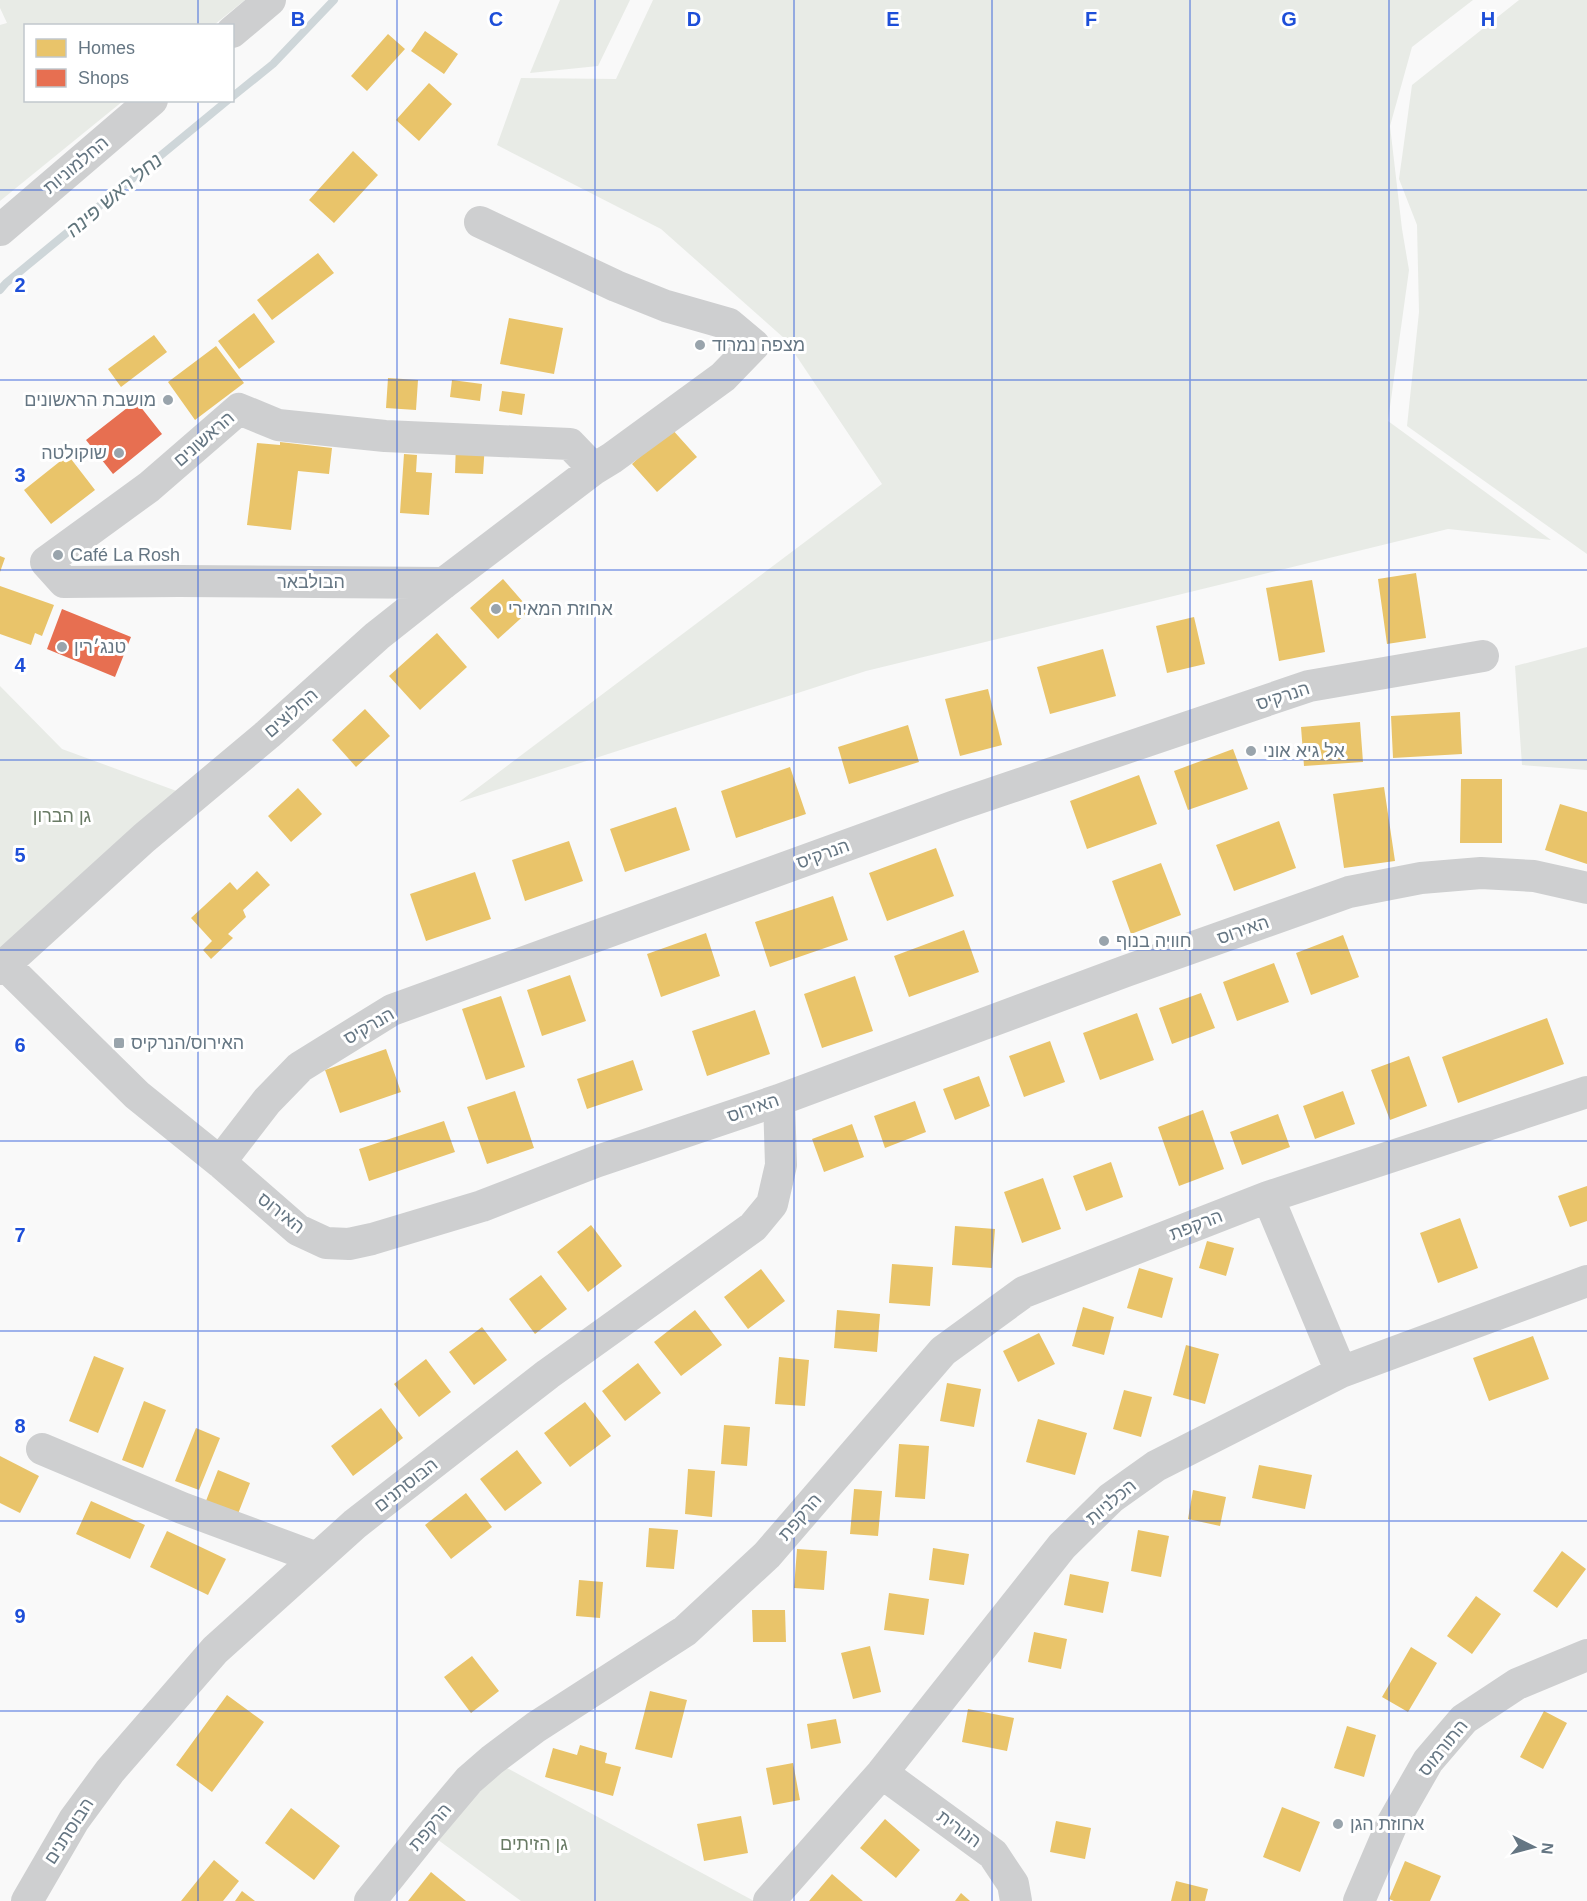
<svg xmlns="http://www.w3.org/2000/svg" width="1587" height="1901" viewBox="0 0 1587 1901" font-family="Arial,'Noto Sans Hebrew',sans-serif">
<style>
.green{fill:#e8ebe6}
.homes{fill:#e9c46a}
.shops{fill:#e76f51}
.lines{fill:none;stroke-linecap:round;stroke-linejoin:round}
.stream{stroke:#ced6d9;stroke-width:8}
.minor{stroke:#cecfd0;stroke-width:32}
.grid{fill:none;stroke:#1d4ed8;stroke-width:1.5;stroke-opacity:0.55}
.poi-dot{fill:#99a4ac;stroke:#fff;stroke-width:2}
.labels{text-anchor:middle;stroke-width:6;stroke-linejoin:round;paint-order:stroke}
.street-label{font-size:18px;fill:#657683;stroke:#fff}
.poi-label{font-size:18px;fill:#657683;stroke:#fff;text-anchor:start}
.park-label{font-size:18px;fill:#687a64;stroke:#fff}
.water-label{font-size:20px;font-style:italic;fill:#60757c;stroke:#fff}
.grid-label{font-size:20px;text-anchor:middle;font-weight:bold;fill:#1d4ed8;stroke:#fff;stroke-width:6;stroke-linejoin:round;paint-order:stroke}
</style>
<rect width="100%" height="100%" fill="#f9f9f9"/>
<path class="green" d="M0,0H245L214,25L26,26V100L123,101L0,201V25L7,23L0,8Z
M560,0H630L598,66L530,73Z
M653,0H1473L1412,47L1390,126L1402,229L1409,270L1388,421L1551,540L1448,529L866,671L459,802L882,484L785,339L661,229L497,145L521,78L616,79Z
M1519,0H1587V554L1407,426L1419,312L1417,225L1399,179L1412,85Z
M1587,647V770L1522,765L1515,666Z
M0,686L62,749L182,793L0,954Z
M492,1760L754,1901H521L426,1831Z"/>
<path class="homes" d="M425,31L458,54L444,74L411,51Z
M388,34L405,49L367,91L351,76Z
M429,83L452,104L419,141L396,120Z
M353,151L378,175L334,223L309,200Z
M318,253L334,273L272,320L257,300Z
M254,313L275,342L239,369L218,341Z
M509,318L563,328L554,374L500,364Z
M154,335L167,352L121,387L108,369Z
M216,346L244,383L195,420L168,382Z
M388,378L418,380L416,410L386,408Z
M452,380L482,384L480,401L450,397Z
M502,391L525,394L522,415L499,411Z
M671,428L697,457L657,492L632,464Z
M280,442L332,448L329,474L298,471L291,530L247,525L257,443L280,445Z
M456,443L485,444L483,474L455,473Z
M404,454L417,455L416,472L432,473L429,515L400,513Z
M68,455L95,490L51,524L24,490Z
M0,556L5,558L0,572Z
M1416,573L1426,638L1387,644L1378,579Z
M503,579L530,610L498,639L470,608Z
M1312,580L1325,652L1279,661L1266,588Z
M0,586L54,605L42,636L35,633L31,645L0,634Z
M1194,617L1205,664L1167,673L1156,626Z
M437,633L467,667L420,710L389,676Z
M1103,649L1116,696L1050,714L1037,667Z
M988,689L1002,745L960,756L945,699Z
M365,709L390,736L356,767L332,740Z
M1460,712L1462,754L1393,758L1391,716Z
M1360,722L1363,762L1304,766L1301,727Z
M908,725L919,762L849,784L838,747Z
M1233,749L1248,789L1188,810L1174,771Z
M790,767L806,814L736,838L721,791Z
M1139,775L1157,824L1087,849L1070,801Z
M1461,779H1502V843H1460Z
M1384,787L1395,861L1344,868L1333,794Z
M298,788L322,814L291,842L268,816Z
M1560,804L1587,812V864L1545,850Z
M676,807L690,850L625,872L610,829Z
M1279,821L1296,868L1234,891L1216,845Z
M569,841L583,881L525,901L512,860Z
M936,848L954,896L887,921L869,873Z
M1161,863L1181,915L1131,934L1112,881Z
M257,871L270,885L243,910L246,917L228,934L233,938L211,959L203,950L212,941L191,918L230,882L237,890Z
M475,872L491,919L426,941L410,894Z
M833,896L848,940L770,967L755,922Z
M964,930L979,972L909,997L894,956Z
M706,933L720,976L661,997L647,954Z
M1343,935L1359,977L1311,995L1296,953Z
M1274,963L1289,1002L1237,1021L1223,982Z
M570,975L586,1021L542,1036L527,990Z
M855,976L873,1031L822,1048L804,994Z
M1201,993L1215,1028L1172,1044L1159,1008Z
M501,996L525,1067L486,1080L462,1009Z
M755,1010L770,1054L707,1076L692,1031Z
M1137,1013L1154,1060L1100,1080L1083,1033Z
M1547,1018L1564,1064L1458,1103L1442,1057Z
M1050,1041L1065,1082L1024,1097L1009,1056Z
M386,1049L401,1092L340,1113L325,1070Z
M1409,1056L1427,1106L1390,1120L1371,1070Z
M633,1060L643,1090L587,1109L577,1079Z
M979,1076L990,1106L955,1120L943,1089Z
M515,1091L534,1148L487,1164L467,1107Z
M1343,1091L1355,1124L1315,1139L1303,1106Z
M915,1101L926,1132L885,1148L874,1116Z
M1203,1110L1224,1169L1179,1186L1158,1127Z
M1278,1114L1290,1147L1242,1165L1230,1132Z
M444,1121L455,1152L369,1181L359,1149Z
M852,1124L864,1157L824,1172L812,1139Z
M1111,1162L1123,1197L1086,1211L1073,1176Z
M1043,1178L1061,1229L1022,1243L1004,1192Z
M1587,1186V1221L1570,1227L1558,1196Z
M1460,1218L1478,1268L1438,1283L1420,1233Z
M591,1225L622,1266L588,1292L557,1252Z
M955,1226L995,1229L992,1268L952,1265Z
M1207,1241L1234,1248L1226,1276L1199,1268Z
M892,1264L933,1267L930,1306L889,1303Z
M1139,1268L1173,1278L1162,1318L1127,1308Z
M761,1269L785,1301L748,1329L724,1297Z
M541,1275L567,1309L535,1334L509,1299Z
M1083,1307L1114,1317L1104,1355L1072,1346Z
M695,1310L722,1345L681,1376L654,1342Z
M837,1310L880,1314L877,1352L834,1348Z
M482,1327L507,1360L474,1385L449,1352Z
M1039,1333L1055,1364L1018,1382L1003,1351Z
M1533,1336L1549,1379L1489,1401L1473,1358Z
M1186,1345L1219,1354L1205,1404L1173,1395Z
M94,1356L124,1368L98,1433L69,1421Z
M779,1357L809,1360L805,1406L775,1404Z
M426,1359L451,1392L419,1417L394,1384Z
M638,1363L661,1393L625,1421L602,1391Z
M947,1383L981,1389L974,1427L940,1421Z
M1124,1390L1152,1397L1141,1437L1113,1429Z
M144,1401L166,1410L143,1468L122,1460Z
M585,1402L611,1436L570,1467L544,1433Z
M381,1408L403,1438L353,1476L331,1446Z
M1038,1419L1087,1433L1075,1475L1026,1462Z
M724,1425L750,1427L747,1466L721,1464Z
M196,1428L220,1438L199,1490L175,1481Z
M899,1444L929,1446L925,1499L895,1497Z
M517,1450L542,1483L505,1511L480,1479Z
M0,1456L39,1476L20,1513L0,1503Z
M1259,1465L1312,1475L1305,1509L1252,1498Z
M688,1469L715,1471L712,1517L685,1514Z
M218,1470L250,1483L236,1519L204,1506Z
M854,1489L882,1491L878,1536L850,1534Z
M1193,1490L1226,1497L1220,1526L1188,1519Z
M466,1493L492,1527L451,1559L425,1525Z
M91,1501L145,1525L130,1559L76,1534Z
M649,1528L678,1530L674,1569L646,1567Z
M1138,1530L1169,1536L1161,1577L1131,1571Z
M167,1531L226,1559L208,1595L150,1567Z
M933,1548L969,1554L964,1585L929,1580Z
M797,1549L827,1551L824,1590L794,1588Z
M1562,1551L1586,1569L1557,1608L1533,1591Z
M1070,1574L1109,1582L1103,1613L1064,1605Z
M579,1580L603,1582L600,1618L576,1616Z
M889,1593L929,1599L924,1635L884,1630Z
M1476,1596L1501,1614L1472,1654L1447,1636Z
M752,1610H785L786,1642H753Z
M1034,1632L1067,1639L1061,1669L1028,1662Z
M870,1646L881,1692L853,1699L841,1653Z
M1411,1647L1437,1663L1408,1712L1382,1697Z
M472,1656L499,1691L471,1713L444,1677Z
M650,1691L687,1700L672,1758L635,1749Z
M227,1695L264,1722L212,1792L176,1765Z
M968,1709L1014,1718L1007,1751L962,1742Z
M1544,1711L1567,1723L1543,1769L1520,1757Z
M836,1719L841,1743L811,1749L807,1724Z
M1347,1726L1376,1735L1364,1777L1334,1768Z
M580,1745L607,1753L605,1763L621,1767L613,1796L545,1777L553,1748L577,1755Z
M793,1763L800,1800L773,1805L766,1768Z
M1282,1807L1320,1822L1300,1872L1263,1857Z
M291,1808L340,1846L314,1880L265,1843Z
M741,1816L748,1853L704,1861L697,1824Z
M885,1819L920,1850L896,1878L860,1848Z
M1056,1821L1091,1828L1085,1859L1050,1852Z
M214,1860L239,1881L223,1901H181Z
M1405,1861L1441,1876L1430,1901H1394L1389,1899Z
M431,1872L466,1901H408Z
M832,1874L863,1901H809Z
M1176,1881L1208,1889L1205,1901H1171Z
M242,1891L255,1901H235Z
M961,1893L970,1901H955Z"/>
<path class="shops" d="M136,401L162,434L113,474L86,440Z
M62,609L131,637L115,677L47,649Z"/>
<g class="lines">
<path class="stream" d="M232,97L273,64L334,0
M0,290L6,283L228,100"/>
<path class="minor" d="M232,32L270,0
M0,230L152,100
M444,583L179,581L64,582L46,562L149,487L239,409L278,425L385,436L570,444L594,469
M5,965L137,1095L220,1162L298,1230L326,1243L349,1244L372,1239L482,1206L595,1162L779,1100L1126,971L1349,892L1421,878L1481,873L1534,876L1587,888
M0,969L144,838L268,734L377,636L444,583L594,469L612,458L723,377L754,345L729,324L666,306L616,286L480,222
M220,1162L267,1101L300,1067L392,1010L955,806L1309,686L1483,656
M1268,1197L1341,1372
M42,1449L182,1508L317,1558
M882,1773L993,1854L1013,1884L1016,1901
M27,1901L74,1820L110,1771L215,1650L355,1524L548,1374L753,1227L772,1204L781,1165L779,1100
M370,1901L426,1831L469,1780L492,1760L536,1727L685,1631L767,1555L943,1351L1024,1292L1268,1197L1587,1092
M769,1901L882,1773L1062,1546L1111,1498L1156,1466L1341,1372L1587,1281
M1359,1901L1392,1824L1428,1761L1464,1719L1517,1684L1587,1655"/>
</g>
<path class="grid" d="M198,0V26M397,0V1901M595,0V1901M794,0V1901M992,0V1901M1190,0V1901M1389,0V1901M198,100V1901M0,190H1587M0,380H1587M0,570H1587M0,760H1587M0,950H1587M0,1141H1587M0,1331H1587M0,1521H1587M0,1711H1587"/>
<g class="poi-dot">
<circle cx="700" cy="345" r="6"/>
<circle cx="168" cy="400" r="6"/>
<circle cx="119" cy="453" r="6"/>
<circle cx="58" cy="555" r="6"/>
<circle cx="496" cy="609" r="6"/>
<circle cx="62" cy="647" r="6"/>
<circle cx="1251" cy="751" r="6"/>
<circle cx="1104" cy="941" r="6"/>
<rect x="113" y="1037" width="12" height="12" rx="3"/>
<circle cx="1338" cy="1824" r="6"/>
</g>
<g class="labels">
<g class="street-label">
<text transform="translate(76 165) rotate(-40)" y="6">החלמוניות</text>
<text transform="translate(204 439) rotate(-41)" y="6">הראשונים</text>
<text x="311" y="588">הבולבאר</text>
<text transform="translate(1283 696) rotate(-18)" y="6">הנרקיס</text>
<text transform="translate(291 713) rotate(-41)" y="6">החלוצים</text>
<text transform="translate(823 854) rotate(-20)" y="6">הנרקיס</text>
<text transform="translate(1243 930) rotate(-19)" y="6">האירוס</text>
<text transform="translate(369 1026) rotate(-30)" y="6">הנרקיס</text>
<text transform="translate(753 1108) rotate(-19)" y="6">האירוס</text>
<text transform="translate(281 1213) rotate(38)" y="6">האירוס</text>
<text transform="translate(1196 1225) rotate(-21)" y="6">הרקפת</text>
<text transform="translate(406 1485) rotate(-38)" y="6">הבוסתנים</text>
<text transform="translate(1111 1502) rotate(-40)" y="6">הכלניות</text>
<text transform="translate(800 1517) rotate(-49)" y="6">הרקפת</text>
<text transform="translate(1443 1748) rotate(-51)" y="6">התורמוס</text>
<text transform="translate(430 1827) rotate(-50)" y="6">הרקפת</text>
<text transform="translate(959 1829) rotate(36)" y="6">הנורית</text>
<text transform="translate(69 1831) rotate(-57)" y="6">הבוסתנים</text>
</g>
<g class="poi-label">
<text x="712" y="351">מצפה נמרוד</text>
<text x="156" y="406" text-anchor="end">מושבת הראשונים</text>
<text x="107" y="459" text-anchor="end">שוקולטה</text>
<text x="70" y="561">Café La Rosh</text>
<text x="508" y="615">אחוזת המאירי</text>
<text x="74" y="653">טנג׳רין</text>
<text x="1263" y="757">אל גיא אוני</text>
<text x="1116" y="947">חוויה בנוף</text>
<text x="131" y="1049">האירוס/הנרקיס</text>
<text x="1350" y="1830">אחוזת הגן</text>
</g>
<g class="park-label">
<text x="62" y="822">גן הברון</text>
<text x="534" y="1850">גן הזיתים</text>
</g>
<g class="water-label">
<text transform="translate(114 195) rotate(-40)" y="7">נחל ראש פינה</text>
</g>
</g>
<g class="grid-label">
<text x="298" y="26">B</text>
<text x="496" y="26">C</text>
<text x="694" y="26">D</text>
<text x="893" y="26">E</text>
<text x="1091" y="26">F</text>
<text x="1289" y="26">G</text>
<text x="1488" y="26">H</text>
<text x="20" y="292">2</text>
<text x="20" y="482">3</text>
<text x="20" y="672">4</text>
<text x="20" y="862">5</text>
<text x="20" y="1052">6</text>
<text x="20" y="1242">7</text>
<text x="20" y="1433">8</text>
<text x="20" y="1623">9</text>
</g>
<rect x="24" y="24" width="210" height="78" fill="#ffffff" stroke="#c1c8cd" stroke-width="1.5"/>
<rect x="36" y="39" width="30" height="18" fill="#e9c46a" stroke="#c1c8cd" stroke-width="1.5"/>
<text x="78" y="54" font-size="18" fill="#657683">Homes</text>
<rect x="36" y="69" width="30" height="18" fill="#e76f51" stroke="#c1c8cd" stroke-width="1.5"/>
<text x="78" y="84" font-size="18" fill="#657683">Shops</text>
<g transform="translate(1533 1847) rotate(96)" stroke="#ffffff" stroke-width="4.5" paint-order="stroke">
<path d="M0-4.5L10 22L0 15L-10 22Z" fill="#657683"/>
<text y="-9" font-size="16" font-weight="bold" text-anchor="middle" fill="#657683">N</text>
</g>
</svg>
